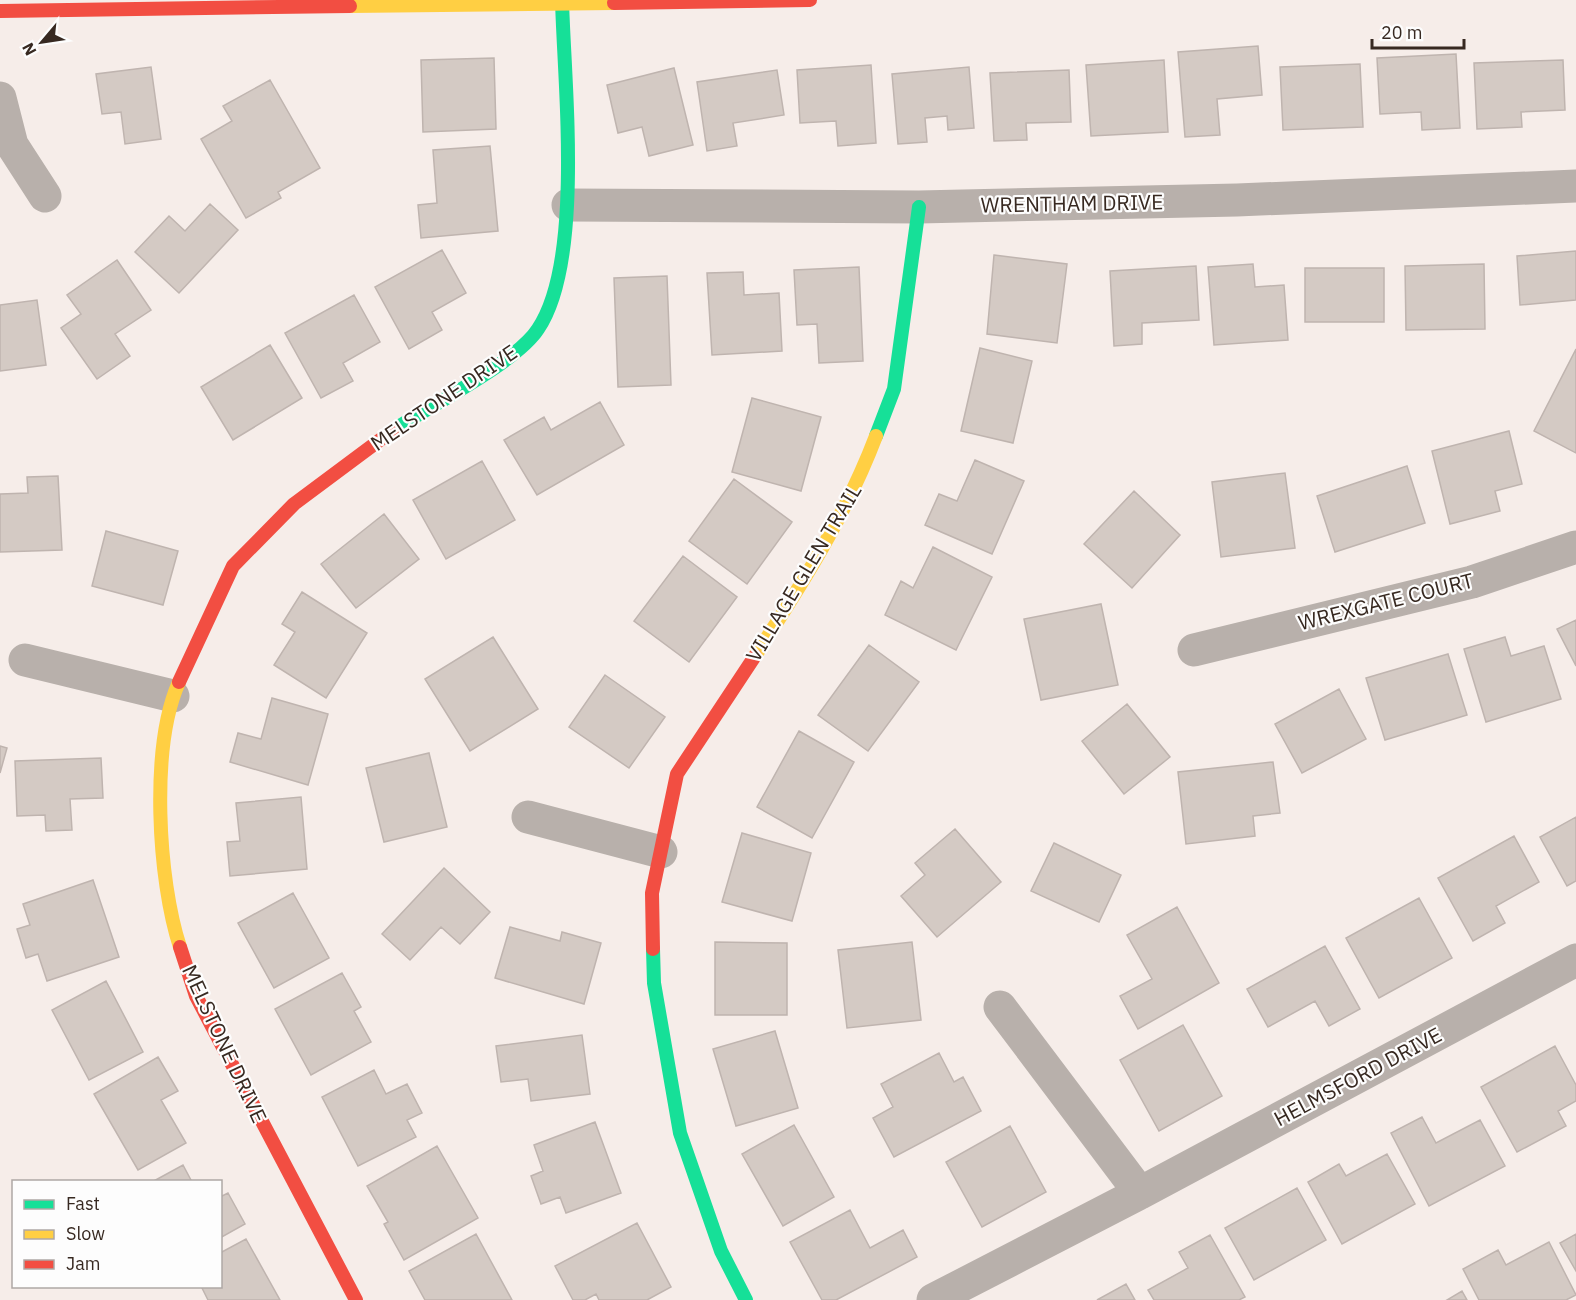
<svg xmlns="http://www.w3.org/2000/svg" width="1576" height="1300" viewBox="0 0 1576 1300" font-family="'IBM Plex Sans',sans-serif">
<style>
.building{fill:#d4cac4;stroke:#bfb4af;stroke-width:1.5}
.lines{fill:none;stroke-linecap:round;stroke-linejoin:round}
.street{stroke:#b8b0ab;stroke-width:33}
.fast{stroke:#16e098;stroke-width:14}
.slow{stroke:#ffcf43;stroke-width:14}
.jam{stroke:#f24e42;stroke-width:14}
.labels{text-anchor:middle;stroke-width:4.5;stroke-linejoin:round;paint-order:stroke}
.street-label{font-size:21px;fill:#372921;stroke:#fdfdfd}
</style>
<rect width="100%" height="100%" fill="#f6ede9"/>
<path class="building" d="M1258,46L1262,95L1217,99L1220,135L1185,137L1178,52Z
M1456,54L1460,128L1422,130L1421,112L1380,114L1377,58Z
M494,58L496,129L423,132L421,60Z
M1164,60L1168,132L1091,136L1086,65Z
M1563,60L1565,110L1521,112L1522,127L1477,129L1474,63Z
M1360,64L1363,127L1283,130L1280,67Z
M871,65L876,143L838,146L836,121L800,123L797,70Z
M151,67L161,139L125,144L121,112L102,114L96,74Z
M969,67L974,128L948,130L947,116L925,118L927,142L898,144L892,74Z
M674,68L693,145L649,156L642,127L618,133L607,85Z
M777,70L784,115L733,123L737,146L707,151L697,82Z
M1069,70L1071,122L1026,123L1027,140L994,141L990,73Z
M270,80L320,168L278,192L281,198L246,218L201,139L232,121L223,106Z
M490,146L498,231L421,238L418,205L437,203L433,150Z
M210,204L238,230L179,293L135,252L169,216L185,231Z
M442,250L466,293L432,312L442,330L409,349L375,287Z
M1576,251V300L1520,305L1517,256Z
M994,255L1067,264L1057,343L987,334Z
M117,260L151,310L115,334L130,356L97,379L61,328L81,314L67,295Z
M1253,264L1255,287L1284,285L1288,340L1214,345L1208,267Z
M1484,264L1485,329L1406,330L1405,266Z
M1196,266L1199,320L1142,323V344L1114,346L1110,271Z
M859,267L863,361L819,363L817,324L797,325L794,270Z
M1305,268H1384V322H1305Z
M743,272L744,295L779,293L782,351L712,355L707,273Z
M667,276L671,385L618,387L614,278Z
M354,295L380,342L343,363L353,381L321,398L285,333Z
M37,300L46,365L0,371V305Z
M270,345L302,398L233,440L201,387Z
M980,348L1032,361L1013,443L961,431Z
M1576,349V453L1534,431Z
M752,398L821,417L801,491L732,472Z
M600,402L624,445L537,495L504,440L544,417L551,430Z
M1509,431L1522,484L1495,491L1500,511L1450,524L1432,451Z
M975,460L1024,481L992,554L925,525L939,494L957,501Z
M482,461L515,520L446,559L413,500Z
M1407,466L1425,523L1335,552L1317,496Z
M1285,473L1295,548L1221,557L1212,482Z
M58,476L62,550L0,552V494L28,493L27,477Z
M734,479L792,522L747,584L689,541Z
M1134,491L1180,535L1132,588L1084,544Z
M384,514L419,559L356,608L321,564Z
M106,531L178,551L163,605L92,586Z
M933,547L992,577L956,650L885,615L901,581L913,588Z
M683,556L737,597L689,662L634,621Z
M302,592L367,633L326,698L274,665L295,632L282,624Z
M1101,604L1118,685L1041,700L1024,619Z
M1576,620V666L1557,629Z
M493,637L538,709L470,751L425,679Z
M1505,637L1511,656L1544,646L1561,699L1486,722L1464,649Z
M869,645L919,682L868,751L818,715Z
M1448,654L1467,715L1385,740L1366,678Z
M605,675L665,717L629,768L569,727Z
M1339,689L1366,739L1302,773L1275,724Z
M272,698L328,714L308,785L230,762L238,733L261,739Z
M1127,704L1170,757L1124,794L1082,741Z
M799,731L854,762L812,838L757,807Z
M0,746L7,748L0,773Z
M429,753L447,827L384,842L366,768Z
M101,758L103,798L70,799L72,830L46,831L45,815L17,816L15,761Z
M1273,762L1280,813L1253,816L1255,836L1186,844L1178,772Z
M301,797L307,869L230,876L227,842L240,841L236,803Z
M1576,817V881L1567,886L1540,837Z
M955,829L1001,882L937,937L901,896L925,875L915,863Z
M742,833L811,853L792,921L722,902Z
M1514,836L1539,882L1496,906L1505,923L1473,941L1438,878Z
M1054,843L1121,875L1099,922L1031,891Z
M444,868L490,912L460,944L441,927L410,960L382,934Z
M93,880L119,957L47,981L38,954L26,958L17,929L30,925L23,904Z
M293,893L329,958L274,988L238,923Z
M1419,898L1452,958L1379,998L1346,938Z
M1177,907L1219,983L1138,1029L1120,996L1152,979L1127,935Z
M510,927L560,941L562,932L601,943L584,1004L495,978Z
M715,942L787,943V1015H715Z
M912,942L921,1020L847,1028L838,950Z
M1325,946L1360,1009L1329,1026L1315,1001L1268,1027L1247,989Z
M342,973L361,1007L354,1011L371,1042L311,1075L275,1009Z
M106,981L143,1052L89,1080L52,1010Z
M1183,1025L1222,1096L1159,1131L1120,1060Z
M775,1031L798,1108L736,1126L713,1049Z
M582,1035L590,1094L531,1101L528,1079L501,1082L496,1046Z
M1555,1046L1576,1085V1101L1558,1111L1566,1126L1517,1152L1481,1087Z
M939,1053L954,1082L963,1077L981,1111L894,1157L873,1118L893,1107L881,1084Z
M158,1057L178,1091L161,1100L186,1143L138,1170L94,1094Z
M374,1070L386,1094L407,1084L422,1113L407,1120L416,1137L358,1166L322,1097Z
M1422,1117L1436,1143L1480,1120L1505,1166L1429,1206L1391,1133Z
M595,1122L621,1193L566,1213L560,1197L541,1204L531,1176L543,1171L534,1145Z
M794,1125L834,1197L783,1226L742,1154Z
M1010,1126L1046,1192L982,1227L946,1162Z
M437,1146L478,1218L404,1260L384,1224L388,1222L367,1186Z
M1387,1154L1415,1204L1342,1244L1308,1182L1339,1164L1346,1176Z
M183,1165L192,1182H152Z
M1297,1188L1326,1240L1254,1280L1225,1228Z
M228,1193L245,1224L220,1238V1197Z
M850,1210L870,1248L903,1230L917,1257L836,1300H822L790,1242Z
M637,1223L671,1287L647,1300H599L596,1294L585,1300H573L555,1266Z
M476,1234L512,1300H425L409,1271Z
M1576,1234V1271L1560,1243Z
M1210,1235L1245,1297L1239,1300H1154L1148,1290L1188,1268L1179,1252Z
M246,1239L280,1300H208L201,1286H220V1253Z
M1549,1242L1576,1295L1566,1300H1479L1463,1269L1498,1250L1506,1265Z
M1126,1284L1135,1300H1097Z
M1462,1291L1467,1300H1447Z"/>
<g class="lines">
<path class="street" d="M0,98L12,145L45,196
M568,205L919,207L1237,200L1576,186
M1194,650L1472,582L1576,547
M25,660L173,696
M528,817L661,852
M1000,1007L1140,1193
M933,1300L1140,1193L1576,960"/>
<path class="fast" d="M392,431C429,406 516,363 538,329C584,261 564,83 562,0
M876,436L894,389L919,207
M653,949L654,983L680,1133L721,1251L746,1300"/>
<path class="slow" d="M350,6L614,3
M755,656C801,586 846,515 876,436
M179,682C150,747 158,880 180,947"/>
<path class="jam" d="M614,3L810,0
M0,11L350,6
M179,682L233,566L294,504L392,431
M180,947L196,996L356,1300
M653,949L652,893L677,774L755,656"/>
</g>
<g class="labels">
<g class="street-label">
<text transform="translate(1072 204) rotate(-1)" y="7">WRENTHAM DRIVE</text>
<text transform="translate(444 398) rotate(-34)" y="7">MELSTONE DRIVE</text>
<text transform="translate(804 573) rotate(-59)" y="7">VILLAGE GLEN TRAIL</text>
<text transform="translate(1386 602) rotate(-14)" y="7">WREXGATE COURT</text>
<text transform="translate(224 1044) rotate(65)" y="7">MELSTONE DRIVE</text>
<text transform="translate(1358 1077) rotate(-28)" y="7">HELMSFORD DRIVE</text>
</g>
</g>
<rect x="12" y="1180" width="210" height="108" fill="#fdfdfd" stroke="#aea8a5" stroke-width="1.5"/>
<rect x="24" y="1200" width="30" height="9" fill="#16e098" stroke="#aea8a5" stroke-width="1.5"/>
<text x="66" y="1210" font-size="18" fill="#372921">Fast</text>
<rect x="24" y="1230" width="30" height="9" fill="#ffcf43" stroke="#aea8a5" stroke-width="1.5"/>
<text x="66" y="1240" font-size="18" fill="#372921">Slow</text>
<rect x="24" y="1260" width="30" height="9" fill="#f24e42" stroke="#aea8a5" stroke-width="1.5"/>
<text x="66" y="1270" font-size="18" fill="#372921">Jam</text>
<g transform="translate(42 42) rotate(241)" stroke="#fdfdfd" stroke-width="4.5" paint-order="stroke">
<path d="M0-4.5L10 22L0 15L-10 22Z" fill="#372921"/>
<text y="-9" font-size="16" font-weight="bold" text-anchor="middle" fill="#372921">N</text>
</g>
<path d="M1372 39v9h92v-9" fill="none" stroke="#372921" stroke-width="3"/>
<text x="1381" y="39" font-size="18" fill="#372921" stroke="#fdfdfd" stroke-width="4.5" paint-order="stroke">20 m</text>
</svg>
